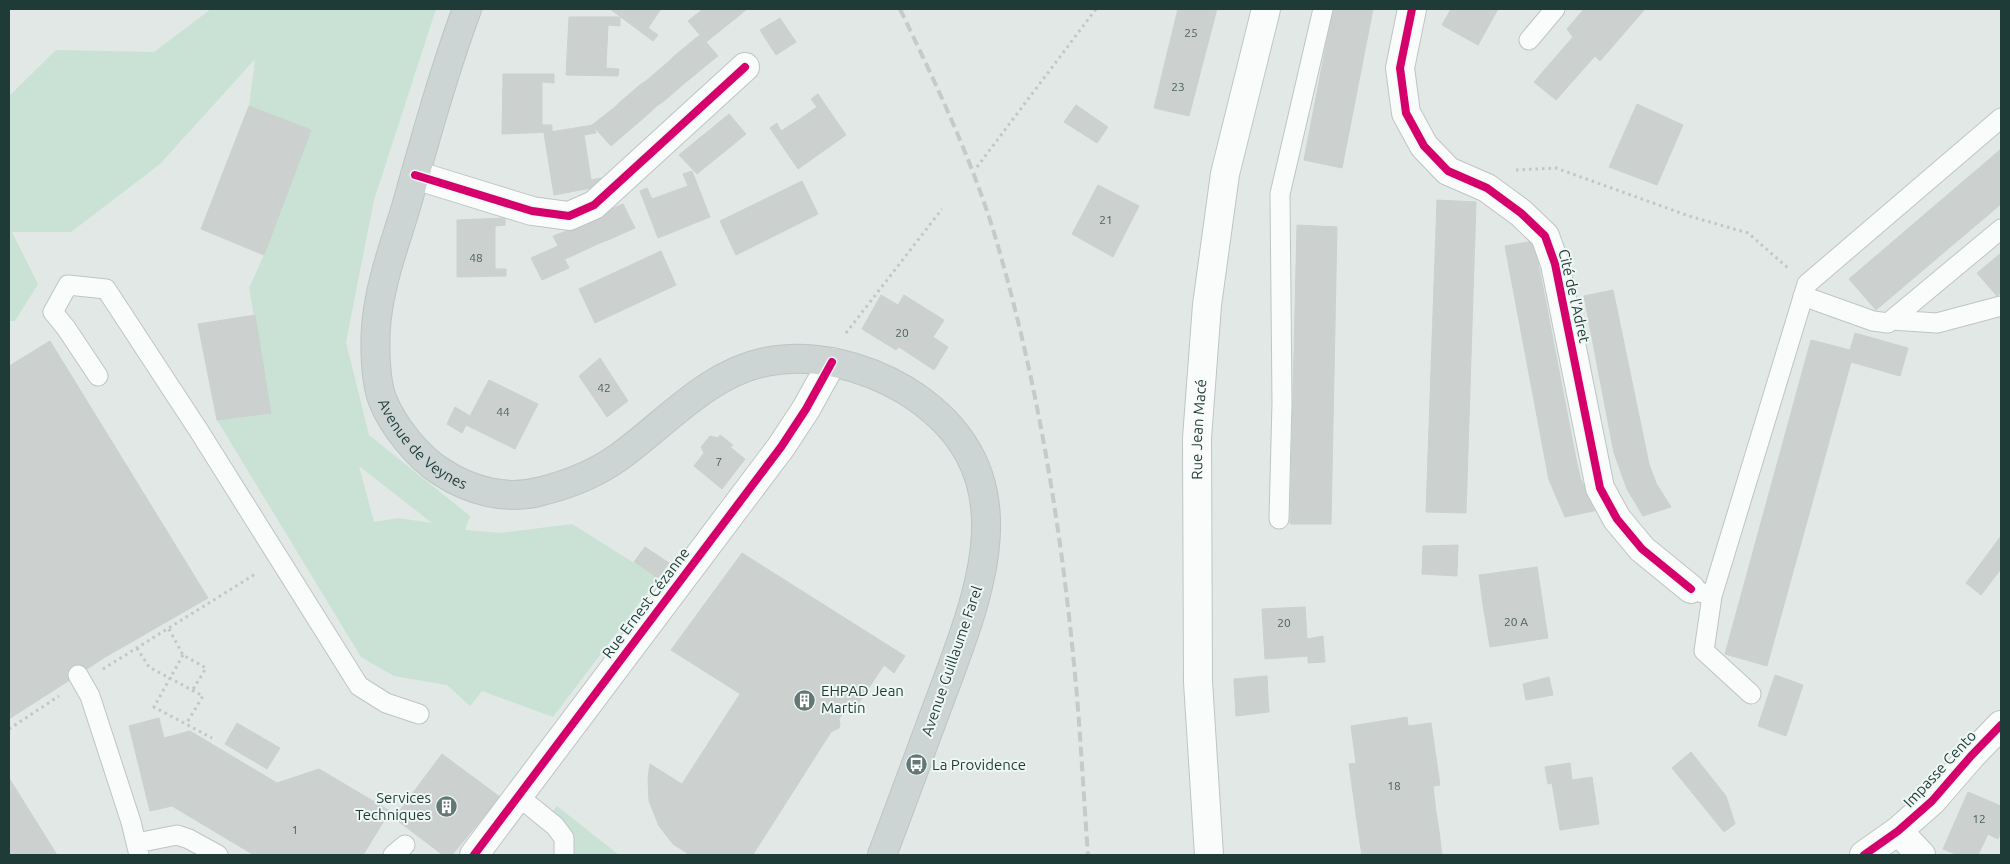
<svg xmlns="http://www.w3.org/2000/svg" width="2010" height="864" viewBox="0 0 2010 864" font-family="Ubuntu,sans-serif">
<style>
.green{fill:#c9e2d5;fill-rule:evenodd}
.building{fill:#ccd1d0;stroke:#cad1cf}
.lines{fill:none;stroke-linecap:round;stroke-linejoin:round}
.service-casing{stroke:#bec5c3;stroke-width:21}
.minor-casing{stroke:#bec5c3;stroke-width:30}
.secondary-casing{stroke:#bdc6c4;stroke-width:30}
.primary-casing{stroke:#bbc5c3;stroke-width:30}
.path{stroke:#bfc8c7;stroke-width:3;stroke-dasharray:2.5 4;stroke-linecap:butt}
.service{stroke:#fafcfb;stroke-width:19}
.minor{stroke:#fafcfb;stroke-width:28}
.secondary{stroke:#fafcfb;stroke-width:28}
.primary{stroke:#ccd5d3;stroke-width:28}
.rail{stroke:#c6cac9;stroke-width:4;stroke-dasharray:10 5;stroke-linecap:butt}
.cycleway-casing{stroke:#eff7f4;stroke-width:11}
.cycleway{stroke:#d6006c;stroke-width:8}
.labels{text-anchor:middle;stroke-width:4;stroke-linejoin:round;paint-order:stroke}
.number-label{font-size:12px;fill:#4a605e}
.street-label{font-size:15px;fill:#1f3b38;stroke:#eff7f4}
.poi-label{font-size:15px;fill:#1f3b38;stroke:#eff7f4;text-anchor:start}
</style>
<rect width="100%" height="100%" fill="#e1e8e6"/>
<path class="green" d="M211,9H436L374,200L346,342L369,435L470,516L465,530L501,533L572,524L658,578L553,717L482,691L470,706L447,685L394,676L361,657L217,420L271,412L249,288L264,255L310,130L249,106L255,59L160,164L71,232H12L38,284L15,321H9V96L56,50L154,52ZM359,466L432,523L398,518L374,522Z
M557,806L619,855H574C573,836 565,826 552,812Z"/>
<path class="building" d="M610,9H661L648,28L658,35L653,41Z
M703,9H720L731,22L706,42L688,21Z
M720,9H727L735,19L731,22Z
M727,9H747L735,19Z
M1178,9H1217L1202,66L1166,58Z
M1333,9H1373L1342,168L1304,160Z
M1451,9H1498L1478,45L1442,25Z
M1584,9H1645L1600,61L1595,56L1556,100L1534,82L1573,37L1567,29Z
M569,17H596V24H608L606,68L619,69L618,76L566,75Z
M596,17H620V26L596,24Z
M780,18L796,42L776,55L760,30Z
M700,35L718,56L714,59L696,38Z
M696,38L714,59L691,78L673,57Z
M673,57L691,78L686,82L668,62Z
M1166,58L1202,66L1189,116L1154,108Z
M668,62L686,82L664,101L646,81Z
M503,74H554V83L542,82V125H552V132L502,134Z
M646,81L664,101L658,105L641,84Z
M641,84L658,105L638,123L620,102Z
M818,94L846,135L798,169L770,128L777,123L781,131L800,119L817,107L811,99Z
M620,102L638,123L633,127L615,107Z
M1637,104L1683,125L1657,185L1609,167Z
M1076,105L1108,127L1097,143L1064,122Z
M249,106L311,130L264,255L201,229Z
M615,107L633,127L611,146L592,125Z
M729,114L746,134L723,153L706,133Z
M593,125L596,133L584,135L591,180L601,178L602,186L554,195L544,133Z
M706,133L723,153L719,156L702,136Z
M702,136L719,156L697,174L679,155Z
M2001,149V204L1876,310L1849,279Z
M692,171L710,217L658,238L640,191L647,188L652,199L688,186L683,174Z
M802,181L818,214L736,255L720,221Z
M1098,185L1139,206L1113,257L1072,234Z
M1437,200L1476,202L1466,513L1426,512Z
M623,204L635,228L608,240L597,215Z
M597,215L608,240L602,242L591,219Z
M505,218V225L495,226V269H506V276L457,277V220Z
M591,219L602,242L574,255L564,232Z
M1297,225L1337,227L1331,524H1290Z
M564,232L574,255L565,259L553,236Z
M1534,241L1577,464L1581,480L1598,510L1565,517L1549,480L1505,246Z
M558,246L569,268L542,280L531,258Z
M661,251L676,285L595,323L579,289Z
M2001,253V292L1997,296L1977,273Z
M1613,290L1649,464L1656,483L1671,507L1643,516L1627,489L1614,453L1584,296Z
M881,295L898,305L904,295L944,320L933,337L948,347L934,370L899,347L896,350L862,329Z
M255,315L271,413L217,420L198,324Z
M1855,333L1908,348L1900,376L1851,362L1767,666L1725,654L1811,340L1850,350Z
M50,341L208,598L107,656L9,719V366Z
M600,358L628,401L607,417L579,376Z
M489,380L538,404L515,449L466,425L462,433L447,424L455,407L470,416Z
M720,435L733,445L730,447L745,459L722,489L694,466L704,453L701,447L710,436L718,438Z
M2001,536V560L1990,551Z
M1458,545L1457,576L1422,574L1423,546Z
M645,547L669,563L658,578L634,562Z
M1990,551L2001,560V569L1981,595L1966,583Z
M742,553L905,656L894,673L884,665L854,710L848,706L839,719L840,725L839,728L831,732L754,853L693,814L761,707L671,650Z
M1537,567L1548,638L1490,647L1483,605L1491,604L1487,574Z
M1487,574L1491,604L1483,605L1479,575Z
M1305,607L1307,639L1323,636L1324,650L1308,651L1309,656L1265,659L1262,609Z
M1324,650L1325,662L1308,663V651Z
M1775,675L1803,685L1786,736L1758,726Z
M1267,676L1268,696L1235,698L1234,679Z
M1549,677L1553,695L1526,700L1523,684Z
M740,694L761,707L704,798L682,784Z
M1268,696L1269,712L1236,716L1235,698Z
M1407,717L1408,726L1431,723L1440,785L1433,786L1436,812H1428L1432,832L1439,831L1442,855H1382L1380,840L1360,843L1349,764L1356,763L1351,726Z
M159,718L164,738L190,731L277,783L319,769L390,811L363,855H254L172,806L150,811L129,726Z
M237,723L280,748L267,769L225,744Z
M1691,752L1726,796L1735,824L1724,832L1672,768Z
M442,754L500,797L452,855H443L394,818Z
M1570,763L1572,780L1592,777L1599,824L1560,830L1552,783L1548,784L1545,767Z
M650,764L704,798L673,844L659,826L649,801L648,778Z
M9,778L57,855H9Z
M1968,792L2001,806V831L1998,839L1988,834L1978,855H1958L1943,849Z
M1428,812H1436L1439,831L1432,832Z
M693,814L754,853L753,855H690L673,844Z
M1380,840L1382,855H1362L1360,843Z"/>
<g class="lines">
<defs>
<path id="service" d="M1529,40L1555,9
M1803,296L1873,321L1888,323L2001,229
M1892,320L1937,323L2001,306
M98,376L66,328L53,312L68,285L106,289L199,431L359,686L386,703L419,714
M1279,519L1282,403L1280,194L1323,9
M1691,589L1712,596L1807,284L2001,118
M1712,596L1704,651L1751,694
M78,675L90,696L131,822L139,855
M518,796L555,826L564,838V855
M137,843L177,835L189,839L218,855
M393,855L405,845"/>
<path id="minor" d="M1412,9L1400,68L1406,113L1424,146L1448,171L1487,188L1521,213L1545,236L1555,264L1600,488L1617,519L1642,549L1691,589
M415,175L532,211L569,216L594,205L745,67
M1898,831L1921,855
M474,855L781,447L806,409L832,362
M1864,855L1898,831L1932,801L1971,756L2001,725"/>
<g id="secondary">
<path id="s1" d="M1209,855L1198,682L1197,438L1207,305L1225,174L1266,9"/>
</g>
<g id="primary">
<path id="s2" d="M467,9C443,74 425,140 406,207C396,240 383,275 378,310C374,334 374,379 383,401C393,426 418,457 440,471C470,491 507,501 542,491C570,484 595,474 619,457C665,424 707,374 765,362C812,352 864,366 905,390C1031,468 983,585 941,697C921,750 902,803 882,855"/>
</g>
</defs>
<use href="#service" class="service-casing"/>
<use href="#minor" class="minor-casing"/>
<use href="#secondary" class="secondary-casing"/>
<use href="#primary" class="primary-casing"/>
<path class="path" d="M977,167L1096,9
M1516,170L1556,168L1689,216L1748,233L1788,268
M846,333L942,209
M169,629L183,655L206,668L192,691
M137,648L149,667L203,696L186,724
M183,655L154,707L212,738
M103,669L257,573
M9,729L59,696"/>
<use href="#service" class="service"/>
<use href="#minor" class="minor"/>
<use href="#secondary" class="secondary"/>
<use href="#primary" class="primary"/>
<path class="rail" d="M900,9C935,82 971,157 995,236C1035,371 1059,513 1073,654C1080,721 1083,788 1088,855"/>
<defs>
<path id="cycleway" d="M1412,9L1400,68L1406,113L1424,146L1448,171L1487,188L1521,213L1545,236L1555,264L1600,488L1617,519L1642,549L1691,589
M415,175L532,211L569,216L594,205L745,67
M474,855L781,447L806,409L832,362
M1864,855L1898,831L1932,801L1971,756L2001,725"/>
</defs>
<use href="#cycleway" class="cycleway-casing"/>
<use href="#cycleway" class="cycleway"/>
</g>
<defs>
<symbol id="building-disc" viewBox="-11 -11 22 22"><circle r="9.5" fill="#637875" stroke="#eff7f4"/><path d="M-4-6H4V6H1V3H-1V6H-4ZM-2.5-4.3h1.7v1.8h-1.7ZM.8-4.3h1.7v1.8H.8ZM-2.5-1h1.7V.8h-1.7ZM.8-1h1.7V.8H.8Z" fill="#fff"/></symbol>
<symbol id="bus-disc" viewBox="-11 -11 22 22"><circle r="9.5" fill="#637875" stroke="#eff7f4"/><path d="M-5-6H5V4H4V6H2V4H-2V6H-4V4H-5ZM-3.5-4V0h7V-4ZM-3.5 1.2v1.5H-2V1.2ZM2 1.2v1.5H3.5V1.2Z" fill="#fff"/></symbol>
</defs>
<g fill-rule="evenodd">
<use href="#building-disc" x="792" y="688" width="25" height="25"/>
<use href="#bus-disc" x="904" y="752" width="25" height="25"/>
<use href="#building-disc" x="434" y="794" width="25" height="25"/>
</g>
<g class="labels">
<g class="number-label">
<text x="1191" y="37">25</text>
<text x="1178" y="91">23</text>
<text x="1106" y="224">21</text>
<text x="476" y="262">48</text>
<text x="902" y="337">20</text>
<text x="604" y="392">42</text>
<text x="503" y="416">44</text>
<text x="719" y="466">7</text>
<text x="1516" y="626">20 A</text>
<text x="1284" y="627">20</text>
<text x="1394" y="790">18</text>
<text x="1979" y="823">12</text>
<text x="295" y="834">1</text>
</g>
<g class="street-label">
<text transform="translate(1574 296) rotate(77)" y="5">Cité de l'Adret</text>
<text dy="5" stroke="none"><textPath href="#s1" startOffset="426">Rue Jean Macé</textPath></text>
<text dy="5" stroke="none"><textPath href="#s2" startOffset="466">Avenue de Veynes</textPath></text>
<text transform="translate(646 603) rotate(-53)" y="5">Rue Ernest Cézanne</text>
<text transform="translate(952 661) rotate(-71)" y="5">Avenue Guillaume Farel</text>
<text transform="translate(1940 769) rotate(-47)" y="5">Impasse Cento</text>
</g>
<g class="poi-label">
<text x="821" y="696">EHPAD Jean<tspan x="821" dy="17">Martin</tspan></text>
<text x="932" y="770">La Providence</text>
<text x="431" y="803" text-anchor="end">Services<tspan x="431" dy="17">Techniques</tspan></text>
</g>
</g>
<rect width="2010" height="864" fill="none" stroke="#1f3b38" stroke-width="20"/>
</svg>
